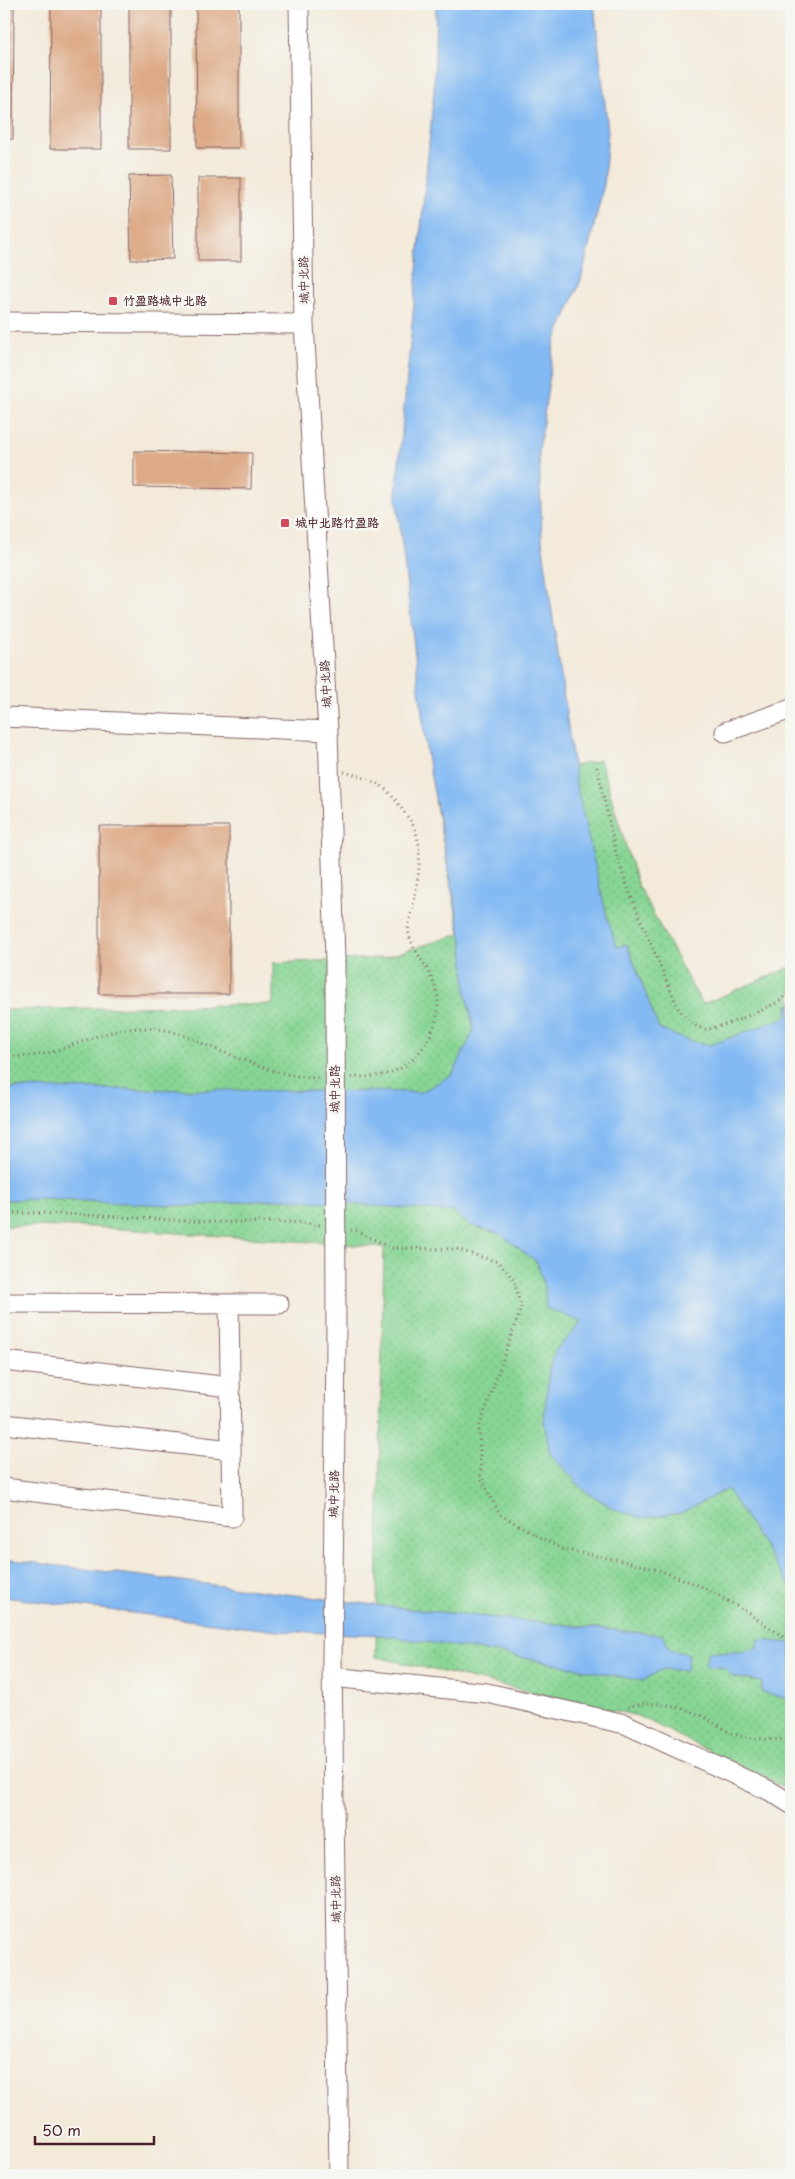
<svg xmlns="http://www.w3.org/2000/svg" width="795" height="2179" viewBox="0 0 795 2179" font-family="'Playpen Sans','LXGW WenKai TC',sans-serif">
<style>
.park{fill:url(#park-dots);stroke:#687a60}
.water{fill:#83baf3;stroke:#666c8f}
.building{fill:#ddaa87}
.lines{fill:none;stroke-linecap:round;stroke-linejoin:round}
.minor-casing{stroke:#856668;stroke-width:21}
.path{stroke:#856668;stroke-width:3;stroke-dasharray:1 4;stroke-linecap:butt}
.minor{stroke:#fff;stroke-width:19}
.minor-bridge-casing{stroke:#856668;stroke-width:21;stroke-linecap:butt}
.minor-bridge{stroke:#fff;stroke-width:19}
.poi-dot{fill:#d1495b;stroke:#f6f6f2;stroke-width:2}
.labels{text-anchor:middle;stroke-width:5;stroke-linejoin:round;paint-order:stroke}
.street-label{font-size:12px;fill:#4a1f2b;stroke:#f6f6f2}
.poi-label{font-size:12px;font-weight:bold;fill:#4a1f2b;stroke:#f6f6f2;text-anchor:start}
</style>
<defs>
<pattern id="park-dots" width="8" height="8" patternUnits="userSpaceOnUse" patternTransform="scale(1.25)"><rect width="8" height="8" fill="#87d594"/><path d="M2 2h.1M6 6h.1" fill="none" stroke="#76b680" stroke-width="1.8" stroke-linecap="round"/></pattern>
</defs>
<rect width="100%" height="100%" fill="#f6f6f2"/>
<filter id="ink" filterUnits="userSpaceOnUse"><feTurbulence type="fractalNoise" baseFrequency=".02" numOctaves="2"/><feDisplacementMap in="SourceGraphic" scale="10" xChannelSelector="R" yChannelSelector="G"/><feConvolveMatrix kernelMatrix="1 2 1 2 8 2 1 2 1" color-interpolation-filters="sRGB"/></filter>
<filter id="wash" filterUnits="userSpaceOnUse"><feTurbulence type="fractalNoise" baseFrequency=".0096" numOctaves="4" result="noise"/><feDisplacementMap in="SourceGraphic" scale="20" xChannelSelector="R" yChannelSelector="G"/><feGaussianBlur stdDeviation="1.12" result="paint"/><feColorMatrix in="noise" values="0 0 0 0 0 0 0 0 0 0 0 0 0 0 0 0 0 1.4 0 .05"/><feComposite in="paint" operator="in"/></filter>
<g filter="url(#wash)">
<rect width="100%" height="100%" fill="#f3eada"/>
<path class="park" d="M600,760L637,883L690,983L703,1004L791,967V1791L638,1716L376,1657L384,1247L90,1227L4,1226V1010L273,1004V963L382,958L460,934L435,800Z"/>
<path class="water" d="M436,4H594L608,131L604,184L581,280L554,344L539,450L542,540L576,784L607,917L617,947L627,944L659,1029L687,1040L710,1045L787,1017L789,1005L791,1004V1588L727,1489L681,1513L642,1518L616,1510L584,1490L550,1454L544,1421L549,1370L556,1350L582,1322L546,1308L545,1288L537,1262L500,1234L469,1225L454,1212L285,1199L189,1206L42,1199L4,1200V1088L422,1092L453,1074L474,1030L466,993L463,945L427,756L396,494L434,91Z
M4,1559L391,1607L663,1635L670,1650L689,1654L686,1671L662,1669L643,1681L499,1653L380,1635L277,1631L4,1597Z
M759,1640L791,1643V1700L761,1692L762,1682L733,1677L725,1668L705,1666L708,1652H742L758,1648Z"/>
<g id="blocks">
<path class="building" d="M4,4H14L13,139H4Z
M51,4H101V149H50Z
M129,4H171V149H129Z
M196,4H239V148H197Z
M171,175L173,259L131,260L129,176Z
M198,178H241V261H198Z
M134,451L252,453L251,489L134,487Z
M99,826H229V994H99Z"/>
</g>
</g>
<g filter="url(#ink)">
<use href="#blocks" fill-opacity="0" stroke="#856668" stroke-width="1"/>
<g class="lines">
<defs>
<path id="minor" d="M299,4L304,324L328,731L335,960
M4,322L304,324
M4,717L328,731
M725,732L791,709
M4,1303L279,1304
M336,1347L332,1660L339,2175
M4,1361L230,1387
M4,1424L231,1450
M4,1488L232,1517L229,1304
M332,1677L487,1693L625,1724L770,1791L791,1804"/>
</defs>
<use href="#minor" class="minor-casing"/>
<path class="path" d="M597,767L617,857L632,899L678,1008C685,1016 692,1027 705,1029C718,1030 769,1008 781,1000C785,997 788,992 791,988
M344,772C373,779 387,785 403,811C407,816 411,821 414,827C427,855 413,901 408,930C412,953 430,967 436,989C445,1018 424,1058 397,1070C382,1077 367,1077 351,1077
M4,1055C58,1064 92,1026 147,1028C173,1029 188,1037 211,1047C245,1061 283,1078 320,1078
M4,1213C75,1212 146,1220 217,1222C252,1223 286,1220 320,1225
M351,1230L357,1231L391,1248L456,1249L498,1262L514,1280L521,1308L479,1428L481,1477L499,1514L561,1549L618,1560L659,1570L705,1588L749,1613L783,1637L791,1640
M628,1707C650,1699 682,1707 703,1716C715,1722 725,1732 737,1735C755,1740 773,1740 791,1739"/>
<use href="#minor" class="minor"/>
<defs>
<path id="minor-bridge" d="M335,960L336,1347"/>
</defs>
<use href="#minor-bridge" class="minor-bridge-casing"/>
<use href="#minor-bridge" class="minor-bridge"/>
</g>
</g>
<g class="poi-dot">
<rect x="108" y="296" width="10" height="10" rx="2.5"/>
<rect x="280" y="518" width="10" height="10" rx="2.5"/>
</g>
<g class="labels">
<g class="street-label">
<text transform="translate(304 280) rotate(-91)" y="4">城中北路</text>
<text transform="translate(326 684) rotate(-93)" y="4">城中北路</text>
<text transform="translate(335 1089) rotate(-90)" y="4">城中北路</text>
<text transform="translate(334 1494) rotate(-89)" y="4">城中北路</text>
<text transform="translate(336 1899) rotate(-91)" y="4">城中北路</text>
</g>
<g class="poi-label">
<text x="123" y="305">竹盈路城中北路</text>
<text x="295" y="527">城中北路竹盈路</text>
</g>
</g>
<rect width="795" height="2179" fill="none" stroke="#f6f6f2" stroke-width="20"/>
<path d="M35 2136v8h119v-8" fill="none" stroke="#4a1f2b" stroke-width="2.5"/>
<text x="42" y="2136" font-size="15" fill="#4a1f2b" stroke="#f6f6f2" stroke-width="4" paint-order="stroke">50 m</text>
</svg>
